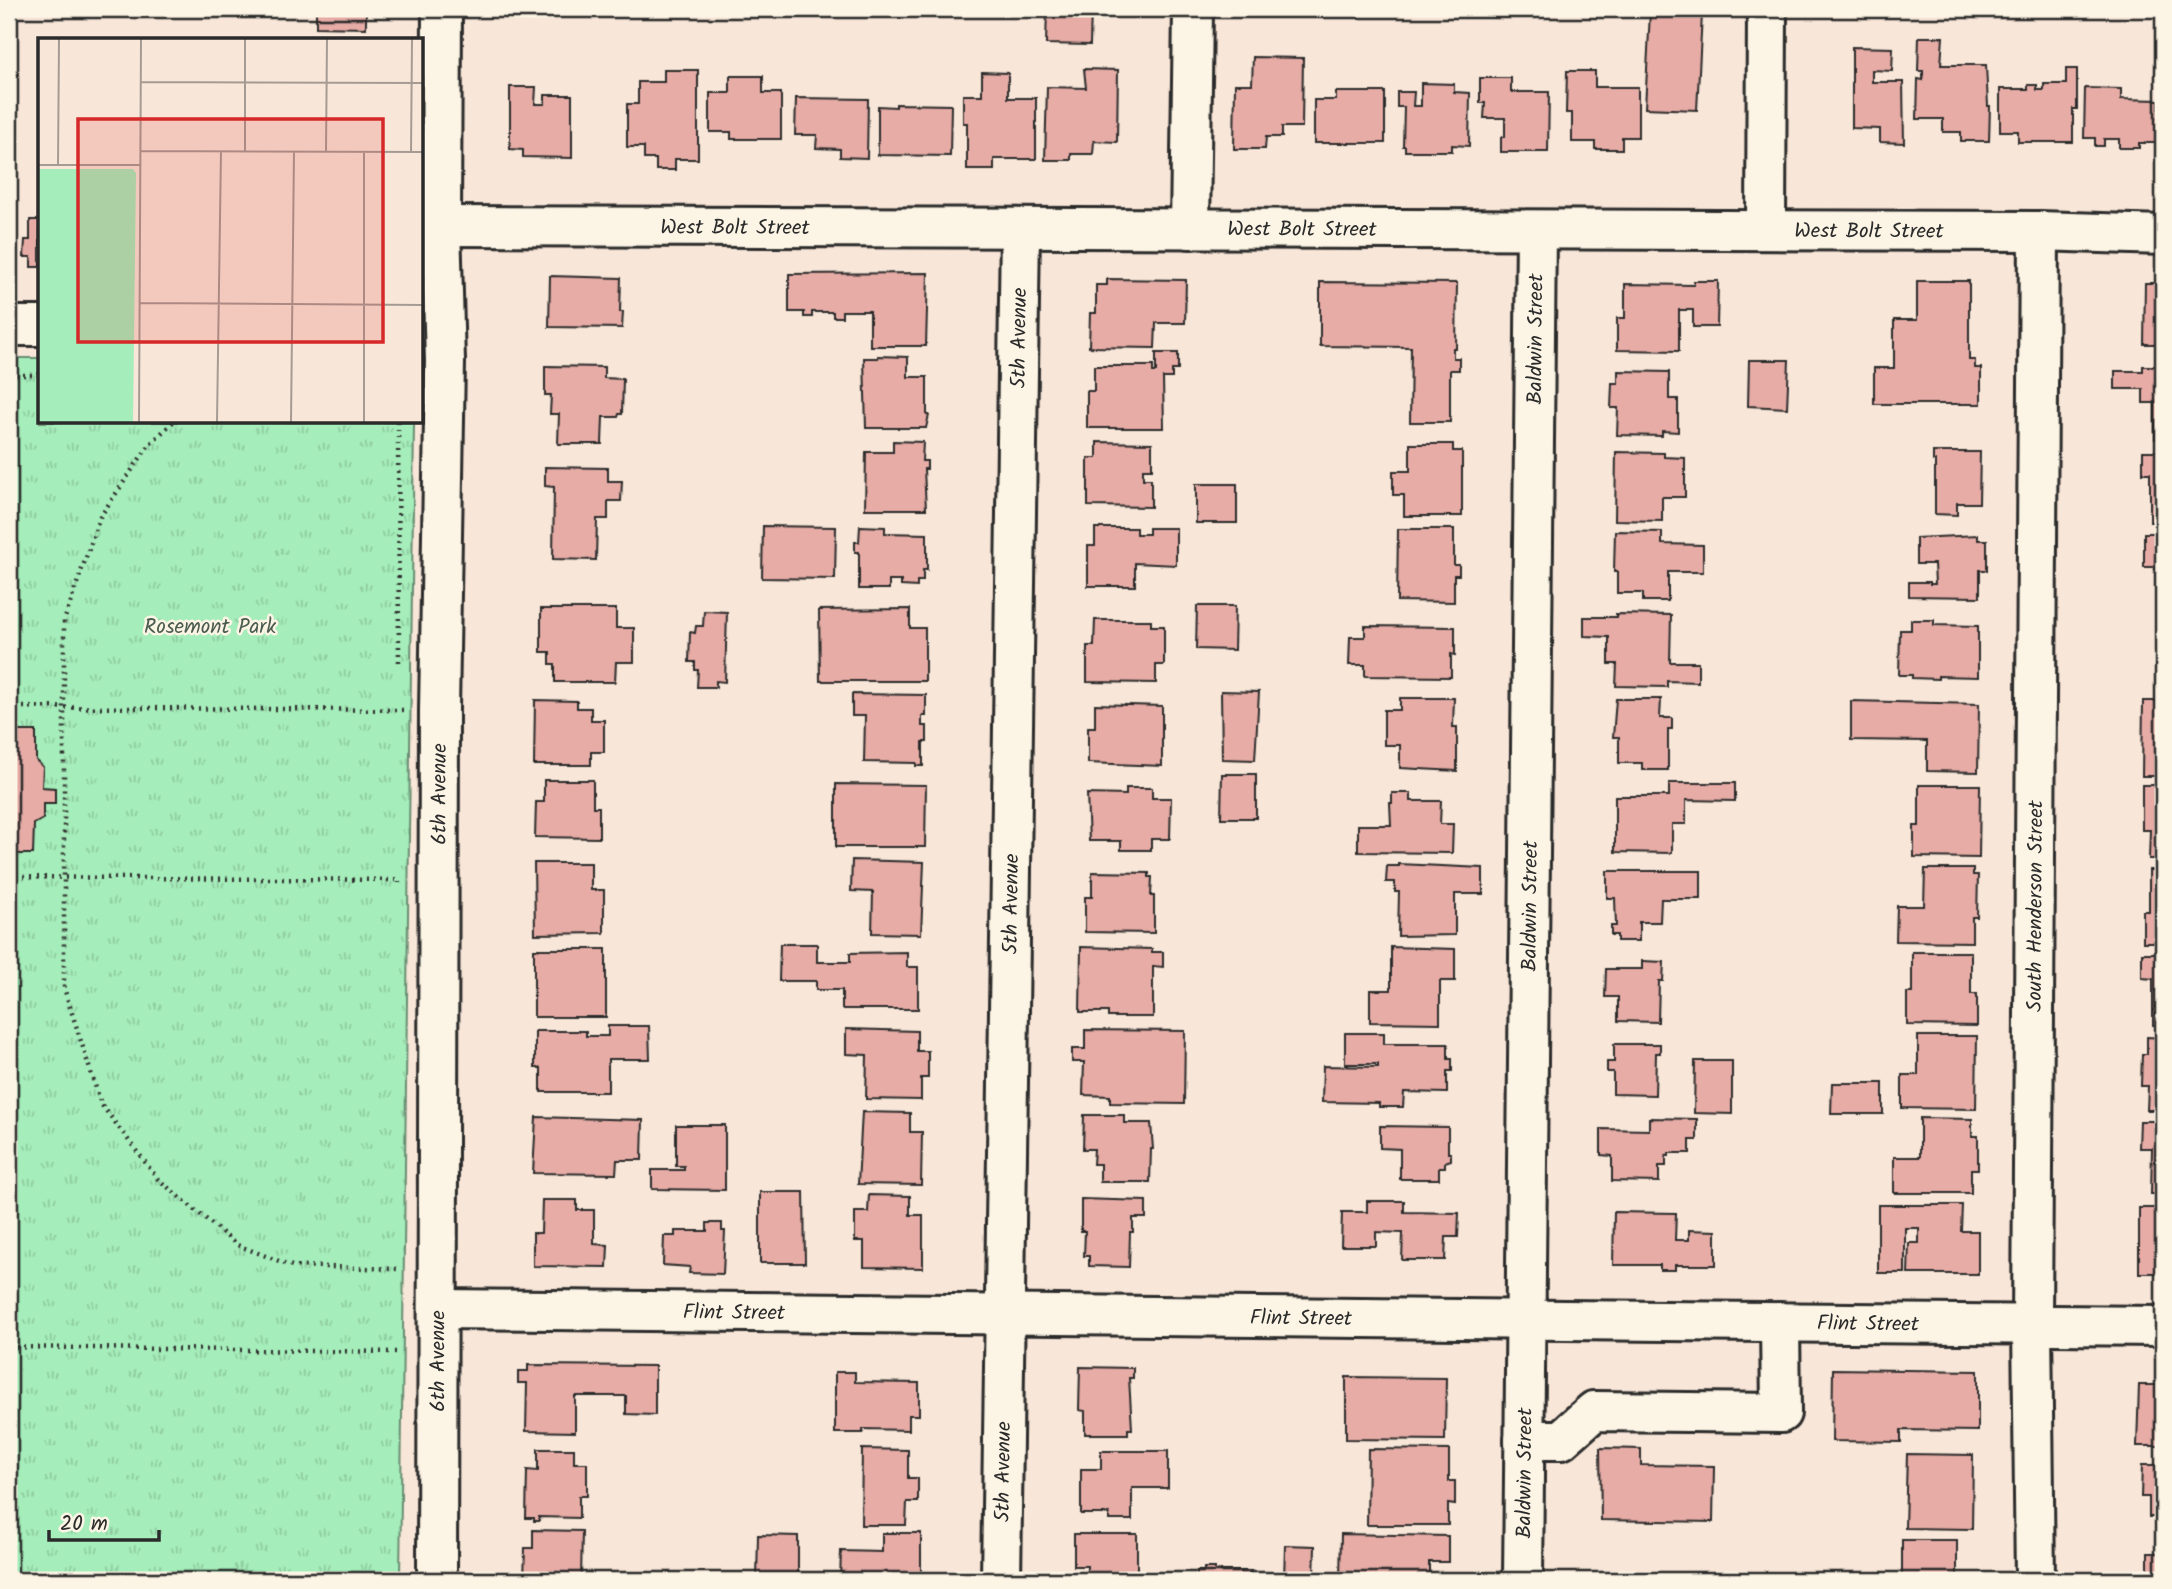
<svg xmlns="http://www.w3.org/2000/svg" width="2172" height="1589" viewBox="0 0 2172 1589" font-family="Kalam,sans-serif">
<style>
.park{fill:url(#park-tufts);stroke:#688c72;stroke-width:2}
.building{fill:#e7aca6;stroke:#2b2b2b;stroke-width:2}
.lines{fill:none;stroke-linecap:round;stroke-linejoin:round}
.minor-casing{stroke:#2b2b2b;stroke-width:44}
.path{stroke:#2b2b2b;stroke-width:4.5;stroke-dasharray:2 5;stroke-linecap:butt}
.minor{stroke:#fcf5e5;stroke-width:38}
.labels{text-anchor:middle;stroke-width:5;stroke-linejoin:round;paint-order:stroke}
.street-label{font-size:21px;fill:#2b2b2b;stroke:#fcf5e5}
.park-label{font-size:21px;fill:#4a5c4f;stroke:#fcf5e5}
.inset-road{fill:none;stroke:#a69b93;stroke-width:2}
.view{fill:#d62828;fill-opacity:0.15;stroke:#d62828;stroke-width:3.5}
.inset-edge{fill:none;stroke:#2b2b2b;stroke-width:3.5}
</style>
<defs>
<pattern id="park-tufts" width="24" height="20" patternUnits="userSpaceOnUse" patternTransform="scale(1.75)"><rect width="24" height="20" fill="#a5edba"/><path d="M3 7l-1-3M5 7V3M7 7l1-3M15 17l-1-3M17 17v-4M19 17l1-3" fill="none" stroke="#8ecba0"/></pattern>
</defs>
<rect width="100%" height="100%" fill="#f8e6d8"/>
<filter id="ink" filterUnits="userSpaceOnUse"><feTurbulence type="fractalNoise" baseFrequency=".0143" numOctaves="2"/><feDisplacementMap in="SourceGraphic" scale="14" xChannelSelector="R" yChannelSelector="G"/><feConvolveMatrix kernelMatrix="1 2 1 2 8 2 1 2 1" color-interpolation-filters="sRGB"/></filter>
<g filter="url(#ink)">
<path class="park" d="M9,358H40V422H414L400,1580H9Z"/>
<path class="building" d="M316,9H366V28L316,27Z
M1047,9H1091L1090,45L1046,44Z
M1650,12L1702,14L1697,110L1645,108Z
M1919,37H1943L1941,65H1986L1988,106H1990L1989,141H1961V132H1943V119H1917L1918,79L1923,80V71H1918Z
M1852,47L1893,48L1892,71L1872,70V82H1903L1904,143L1880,142V129L1852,128Z
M1253,57L1303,58L1302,127H1282V137H1266L1265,149H1234L1235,84H1252Z
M1084,69L1118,70L1117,142L1094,141L1093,154H1071V160H1045L1047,87L1086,88Z
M2066,69H2077V109H2073V142H2018V131H2000V89H2028V85H2037V90H2044V84H2066Z
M664,70H698V159H675V170H656V159H644V147H627V104H638V82H664Z
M1567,71H1595V87H1638V137H1622V149H1595V142H1572V113H1566Z
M982,72L1008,73V98H1036V159H994V170H967V123H963V95H982Z
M730,76H763V93H781V139H731V132H710V93H730Z
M1480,78H1511V92H1549L1548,152H1501V137H1505V118H1484L1485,103H1480Z
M1421,83L1454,84V92L1470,93L1469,146L1452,145V151H1405V146H1403L1404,107H1397V92H1414L1413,106H1421Z
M510,87H536L535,104H545V95H572V158L523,157V150L510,149Z
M2085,88L2121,89V99L2159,100L2158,143H2139V148H2119V139H2104V146H2095V138H2084Z
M1336,92H1385V143H1314V100H1336Z
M796,98L868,99L867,158L840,157V149L816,148L817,135H795Z
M896,104L951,105L950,156L878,155V106L896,107Z
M30,220H40V267H31V257H24L25,240H30Z
M928,273L926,346H870V311H842V317H833V312H812V317H804V312H789V274Z
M550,276L621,278L620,312H623L622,328L549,327Z
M1107,279L1186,280L1185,323H1156L1155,348L1089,347L1090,313H1096V285H1107Z
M1694,281H1718L1717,327H1693V310H1679V351L1617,350V318H1625V284L1694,285Z
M1917,281H1969V360H1975V368H1981V404H1874V368H1894V320H1917Z
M1320,282L1457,283L1456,348H1453V358H1459V370H1450V422H1410L1411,347L1320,346Z
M2145,283H2163V344H2144Z
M1156,353H1178V370H1172V378H1163L1164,428H1087V391H1094V366H1153V372H1156Z
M878,356L908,357V377H927V415H929L926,428H866L864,358H878Z
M1749,360H1789L1787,408L1748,406Z
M545,366L604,367V378L623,379L622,414H619L618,417H603L602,444H558L559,414H550L551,395H545Z
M2143,366H2163V439H2155V403H2143V389H2115V371H2143Z
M1618,371L1669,372V399H1678V432L1662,431V436L1617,435L1618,408H1611L1612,383H1618Z
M893,441L923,442L922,461H927V469H924L926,509H865L866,452H893Z
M1097,442L1152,443V469H1143V479H1151V507L1088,506V458H1097Z
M1410,444H1453V451H1462V516H1404V495H1393V471H1410Z
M2143,451H2163V522H2150V473H2143Z
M1616,452L1664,453V457L1685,458V497H1662V521L1615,520Z
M1933,452H1980L1979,503H1957V515L1935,514V461H1933Z
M545,467L608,468V481H622L621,501H608V519H597L596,560L553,559L554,487L545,486Z
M1196,484H1237V523H1196Z
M763,526L836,527L835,579L762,578Z
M860,526L885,527V533L927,534V570H923V581H917V587L901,586V581H889V589H859V552H855V542H859Z
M1095,528H1136V534H1149V528H1176V565L1135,563V586H1088V546H1095Z
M1398,529H1454V565H1459V575H1454V602L1397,601Z
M1615,531L1662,532V544L1703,545V572H1668V601H1643V593H1617V572H1614Z
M2144,533H2163V608H2156V567H2144Z
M1978,535V540H1987V570H1980V597L1909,596V582H1930V584H1935L1934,564H1916V538Z
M1197,606H1235L1234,650L1196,649Z
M541,609H616V628H634V662H616L615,682H555V664H550V652H541Z
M910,609V628H925V681H820L819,610Z
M704,611L727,612L725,682L716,681V687H697L698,670H695V662H689L690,632L695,633L696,626H703Z
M1616,614L1671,615L1670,662H1698V682L1667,681V687L1616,686L1617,664H1609V637L1584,636V617H1616Z
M1095,620H1151V626H1164V665H1156V683L1087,682V646H1094Z
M1911,620H1934V625L1978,626V677L1938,676V679L1912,678V675H1899L1900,630H1911Z
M1365,626L1455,627V655L1451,654V677L1365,676V665H1349L1350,637H1365Z
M1221,691L1259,692L1255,760L1222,759Z
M852,694L926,695V716H922V726H927V742H923V766H916V763L864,762L865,716H852Z
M1400,698H1454L1453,727H1457V771L1400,768V745H1384V710H1400Z
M1616,699H1661L1660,718H1672V729H1668V770H1642V763H1619V737H1613Z
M535,700L577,701V708H591V720H604V752H591V765H534Z
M1851,701L1979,704L1978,772L1927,771V741L1851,740Z
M2143,701H2163V776H2142Z
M1095,704L1162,706V766L1088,763V727H1095Z
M9,731H36V760L43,767L42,787L55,788V804H43V819L34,824L33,854H9Z
M1222,774H1256V818H1221Z
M544,780H593V807H599V838L535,837L536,802H544Z
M1669,783H1735V801L1686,800V824H1672V853L1615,852V796H1669Z
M836,784L926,785L925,847H836Z
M1919,785H1980L1979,858L1914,857V826H1919Z
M2142,785H2163V859H2149L2150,830H2142Z
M1126,788H1152V798H1171L1170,839H1151V850H1121V841H1089L1087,794L1126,795Z
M1392,793H1411V801H1441L1440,824H1453L1452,853L1358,852V825H1391L1390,803H1392Z
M852,860L924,862L921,934L872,933L873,892L851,891Z
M534,863H591V890H604V933L535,934Z
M1399,864L1483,868V894H1455V935L1398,936L1399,892H1395V882H1386L1387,866H1399Z
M1925,869H1973V875H1978L1977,917H1972V942L1896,941L1897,906H1924Z
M2149,870H2163V942H2143V911H2149Z
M1607,871H1701V899H1661L1660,922H1639V941H1617V935H1611V926H1616L1615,898H1607Z
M1092,872L1149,873V877H1152L1151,896H1154V933L1085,932V897H1092Z
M780,944H817V962H850V953L907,952V967H918V1009H842V990H816V981H779Z
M1081,947L1152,949V952H1163V967L1153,966V1017H1108V1012H1080Z
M1391,947L1455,949V981H1440V1023L1370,1022V990H1391Z
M534,949H606V1017H534Z
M1912,952H1971V994H1977V1026L1907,1025V993H1912Z
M2142,953H2163V1025H2153V979L2142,978Z
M1642,961L1664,962L1663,981H1659L1658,1022L1618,1021V997H1605L1606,969H1642Z
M608,1026H649L650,1059H608V1092H541V1068H535V1031H586V1036H608Z
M846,1029L917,1031V1051H928V1078H921V1100L866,1099L867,1055L846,1054Z
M1085,1030L1185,1031L1184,1104L1110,1103V1096L1083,1095L1084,1062H1072V1049H1085Z
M1345,1033H1384V1044H1448V1059H1452V1071H1447V1093L1404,1092L1403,1107H1379V1103L1322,1102L1323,1066L1378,1067V1064H1345Z
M1918,1036H1977L1976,1109L1902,1108V1075H1918Z
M2147,1037L2163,1038V1110H2147L2148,1086H2141L2142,1054H2147Z
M1614,1044H1660V1053H1656L1655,1095L1613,1094V1072H1607V1062H1614Z
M1695,1061H1732V1114L1694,1113Z
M1832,1083H1883V1114H1831Z
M862,1112L910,1113V1132H922L921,1185L858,1184Z
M1084,1115H1124V1123H1151L1153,1149H1151L1150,1182H1100V1164H1093L1094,1149H1083Z
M536,1117L643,1120L642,1160H617L616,1174L533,1173Z
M1649,1118L1697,1119V1140H1690V1153H1669V1156H1666V1166H1659V1182L1612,1181V1156L1601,1155V1129L1649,1130Z
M1920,1118L1972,1119V1136H1978V1169H1971V1193H1894V1157H1920Z
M2140,1121H2163V1194H2151L2152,1148H2139Z
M676,1125H725V1190L652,1189V1170H684V1166H676Z
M1380,1126L1448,1127V1153H1451V1160L1445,1162V1167H1439V1179H1400V1149L1380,1148Z
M760,1192H804L805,1263H760Z
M869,1195L910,1196V1215H923V1268L864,1267V1241H855V1212H868Z
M1081,1199L1146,1201V1218H1133V1232H1130L1129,1267L1089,1266V1256H1084L1085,1231H1081Z
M542,1200H577V1210H594V1244L608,1245L607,1267L533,1266V1233H541Z
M1367,1201H1404V1212L1459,1213L1458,1237H1446L1445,1260H1402L1403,1233L1376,1232V1246H1341L1342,1212H1367Z
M1878,1205H1962L1961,1231H1978V1274H1908L1909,1243H1919V1228H1905V1273H1878Z
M2139,1208H2163V1273H2139Z
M1614,1212L1676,1213L1675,1240H1689V1230L1716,1231V1265H1675V1270H1660V1265H1613Z
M707,1223H722V1231H725L723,1274L689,1273L690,1267L663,1265L664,1236H675V1231H707Z
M528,1365L655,1366V1415L626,1414V1396H575V1432L526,1431L527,1383H518V1371H528Z
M1080,1367L1133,1368V1378H1129L1132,1429H1128V1434H1085V1411L1079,1410Z
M1833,1369L1978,1371V1431L1901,1430V1442L1832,1441Z
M835,1372H855V1382L919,1383V1415H909V1430L863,1429V1433H835Z
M1346,1377L1446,1378L1445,1440L1346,1439Z
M2139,1385H2163V1446H2137Z
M1600,1448L1641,1449V1465L1714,1466L1713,1522L1601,1520Z
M538,1449H574V1463H587V1496H579V1518L539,1517V1521H534V1518H526L527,1470L538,1471Z
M862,1449L908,1450V1478H918V1502H907L906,1525H861Z
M1368,1449L1449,1450V1481H1455V1505L1448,1504V1525H1367Z
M1101,1451H1168V1488H1132V1520H1109V1514H1081V1469H1101Z
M1907,1454L1973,1455L1972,1529L1905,1528Z
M2142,1465H2163V1517H2149V1497H2141Z
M533,1530L582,1531L581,1580H524L525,1548H533Z
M882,1533H921V1578H900V1580H840L841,1551L882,1552Z
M1074,1534H1137V1580H1087V1566H1074Z
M1341,1534L1448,1536V1562H1429V1580H1340Z
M758,1535L798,1536V1580H757Z
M1902,1540H1957V1578H1972V1580H1902Z
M1285,1545L1315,1546L1314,1580H1284Z
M2148,1553H2163V1580H2142V1572H2148Z
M1204,1568H1215V1571H1251L1250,1580H1197V1571H1204Z"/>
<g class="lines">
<defs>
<g id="minor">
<path id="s1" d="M441,226L2039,231L2163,235"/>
<path d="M1190,229L1193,9"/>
<path d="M1766,230L1767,9"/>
<path d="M9,326H40"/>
<path id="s2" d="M438,1309L2163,1326"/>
<path d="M1524,1440H1561L1594,1411L1781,1413L1780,1322"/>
<path id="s3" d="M437,1580L439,710L445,361L441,226L442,9"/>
<path id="s4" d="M1001,1580L1020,229"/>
<path id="s5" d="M1523,1580L1536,231"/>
<path id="s6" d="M2035,1580L2032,1324L2039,231"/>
</g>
</defs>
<use href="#minor" class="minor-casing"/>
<path class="path" d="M9,375H40
M173,422L149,445L100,517L64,621V988L101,1104L158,1179L237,1245L292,1266L400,1269
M398,422L399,666
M9,707L403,710
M9,877L399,880V883
M9,1347L397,1352"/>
<use href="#minor" class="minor"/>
</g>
</g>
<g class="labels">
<g class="street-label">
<text dy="7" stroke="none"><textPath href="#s1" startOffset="294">West Bolt Street</textPath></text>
<text dy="7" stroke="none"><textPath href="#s1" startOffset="861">West Bolt Street</textPath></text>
<text dy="7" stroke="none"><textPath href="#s1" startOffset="1428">West Bolt Street</textPath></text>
<text dy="7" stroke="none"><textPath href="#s4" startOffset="1242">5th Avenue</textPath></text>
<text dy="7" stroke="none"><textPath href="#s5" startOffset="1241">Baldwin Street</textPath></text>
<text dy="7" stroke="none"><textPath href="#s3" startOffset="786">6th Avenue</textPath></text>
<text dy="7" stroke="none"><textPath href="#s4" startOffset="676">5th Avenue</textPath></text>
<text dy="7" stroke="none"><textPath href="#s5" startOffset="674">Baldwin Street</textPath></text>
<text dy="7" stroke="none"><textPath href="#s6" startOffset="674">South Henderson Street</textPath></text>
<text dy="7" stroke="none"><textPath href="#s2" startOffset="296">Flint Street</textPath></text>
<text dy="7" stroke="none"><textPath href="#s2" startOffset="863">Flint Street</textPath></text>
<text dy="7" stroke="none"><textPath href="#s2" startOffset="1430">Flint Street</textPath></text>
<text dy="7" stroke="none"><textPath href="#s3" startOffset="219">6th Avenue</textPath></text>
<text dy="7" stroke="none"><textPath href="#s4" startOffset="108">5th Avenue</textPath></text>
<text dy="7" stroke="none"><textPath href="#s5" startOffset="107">Baldwin Street</textPath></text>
</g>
<g class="park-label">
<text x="210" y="633">Rosemont Park</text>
</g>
</g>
<g transform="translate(38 38)">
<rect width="385" height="385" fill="#f8e6d8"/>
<path d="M0,131H95L98,135L95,384H0Z" fill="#a5edba"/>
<path d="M0,307L52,308L35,350L0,381Z" fill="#a5edba"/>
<path class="inset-road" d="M207,1V113M102,44L385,45M102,113L385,114M288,113L289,1M326,114V384M373,115L374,1M0,127H102M20,127L21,1M102,265L385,267M101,384L103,1M179,384L183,113M253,384L256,114"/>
<path class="view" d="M40,81H345V304H40Z"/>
<rect width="385" height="385" class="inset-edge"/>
</g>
<rect width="2172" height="1589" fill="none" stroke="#fcf5e5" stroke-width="35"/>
<rect x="18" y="18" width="2137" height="1554" fill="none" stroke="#2b2b2b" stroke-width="2.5" filter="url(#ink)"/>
<path d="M49 1530v10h110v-10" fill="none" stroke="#2b2b2b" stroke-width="3.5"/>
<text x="60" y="1530" font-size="21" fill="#2b2b2b" stroke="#fcf5e5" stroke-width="5" paint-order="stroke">20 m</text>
</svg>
